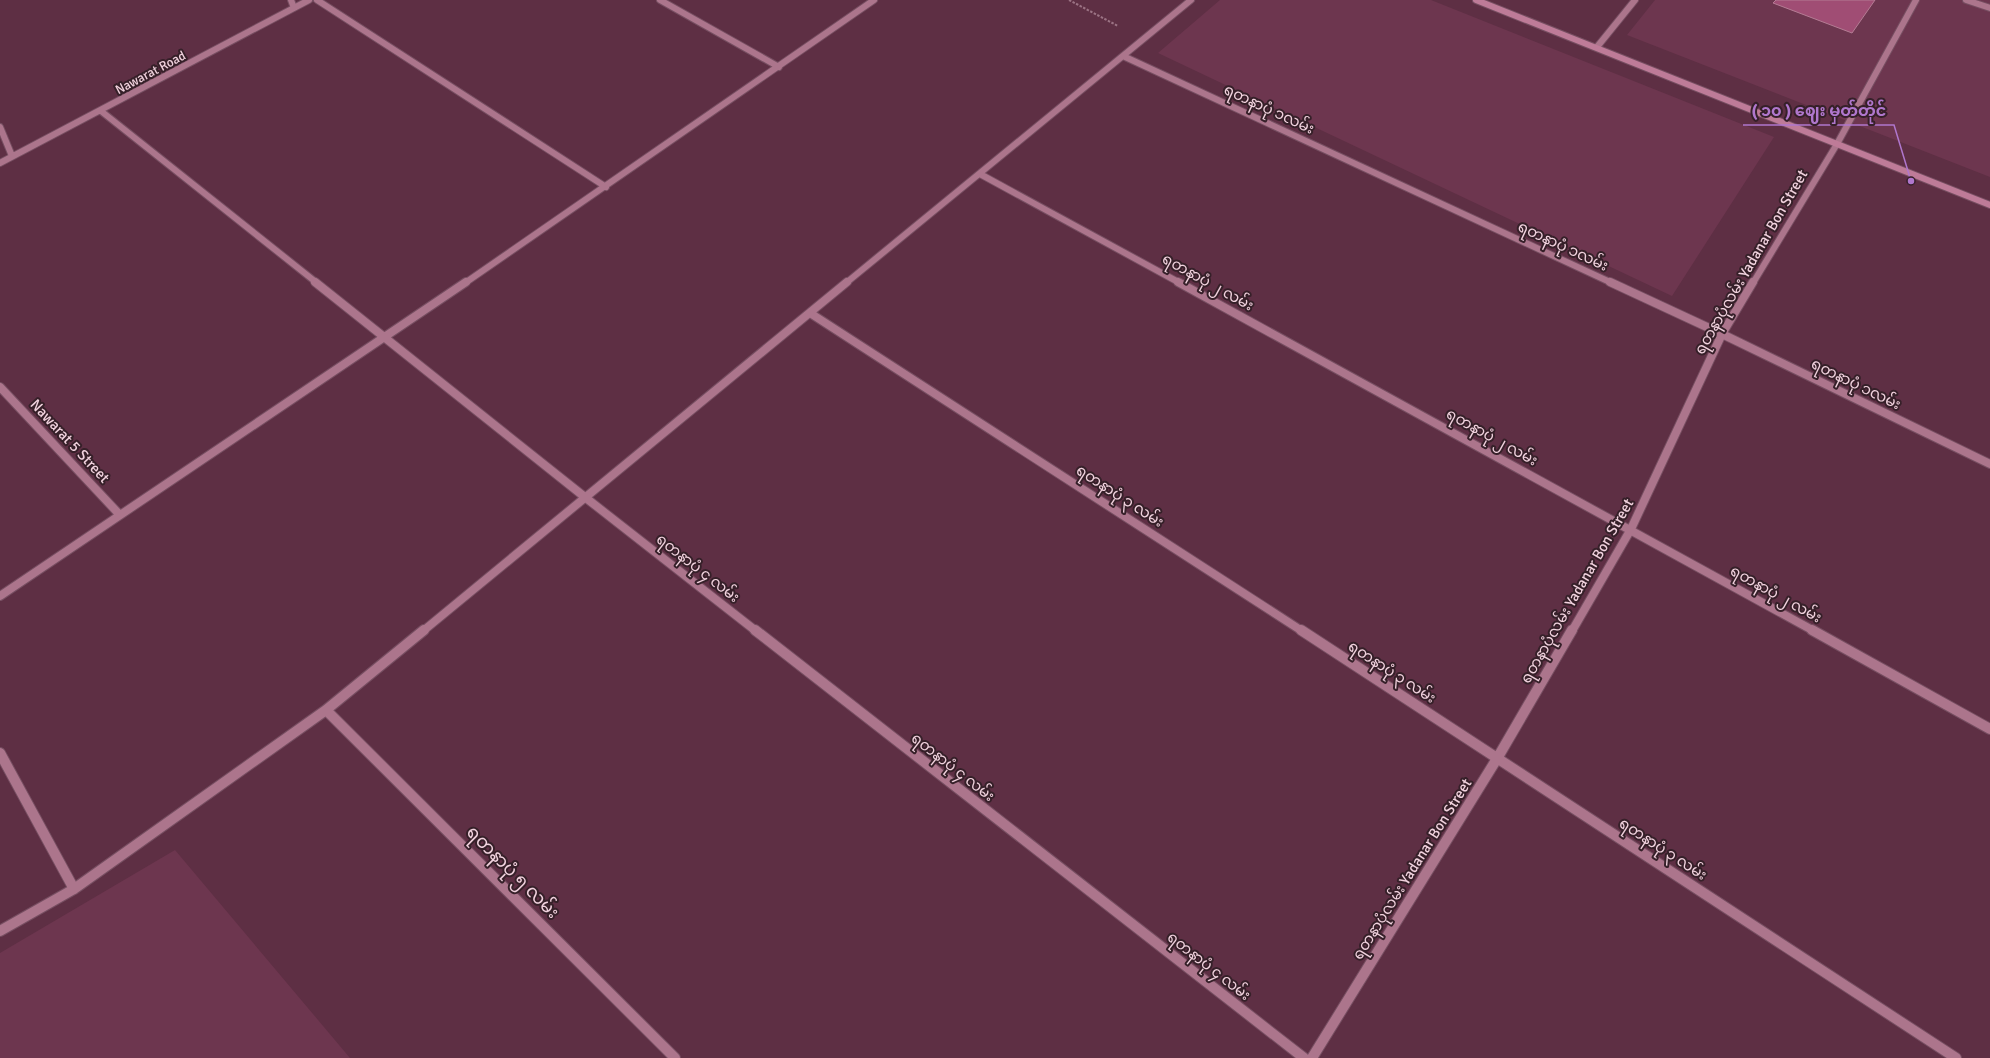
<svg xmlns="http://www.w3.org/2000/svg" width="1990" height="1058" viewBox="0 0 1990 1058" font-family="Signika,'Noto Sans Myanmar',sans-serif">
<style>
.built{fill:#6d364f}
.building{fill:#a04d74;stroke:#b47c94}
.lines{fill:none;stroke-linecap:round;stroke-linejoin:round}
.minor-far2-casing{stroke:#764e61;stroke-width:8}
.minor-far1-casing{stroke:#764e61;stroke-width:10}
.minor-casing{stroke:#764e61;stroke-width:12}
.secondary-casing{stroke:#764e61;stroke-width:8}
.path{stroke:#9b7384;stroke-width:2;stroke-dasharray:2.5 1.5;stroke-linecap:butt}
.minor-far2{stroke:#ac758c;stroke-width:6}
.minor-far1{stroke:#ac758c;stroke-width:8}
.minor{stroke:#ac758c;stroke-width:10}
.secondary{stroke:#be7b98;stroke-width:6}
.labels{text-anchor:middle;stroke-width:4;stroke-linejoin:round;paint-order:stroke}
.far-street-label{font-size:13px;fill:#f1d2de;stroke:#362029}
.street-label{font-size:15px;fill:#f1d2de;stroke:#362029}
.near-street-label{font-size:18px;fill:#f1d2de;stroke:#362029}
.leader{fill:none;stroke:#b077cd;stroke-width:1.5}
.callout-dot{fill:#b077cd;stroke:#362029;stroke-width:1.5}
.callout-label{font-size:16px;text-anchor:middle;font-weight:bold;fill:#b077cd;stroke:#362029;stroke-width:4;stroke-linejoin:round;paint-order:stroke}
</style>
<rect width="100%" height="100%" fill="#5e2f44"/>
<path class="built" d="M1220,0H1431L1774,137L1672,296L1158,53Z
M1655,0H1990V177L1627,35Z
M175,850L350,1058H0V953Z"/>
<path class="building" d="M1776,0H1875L1852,33L1773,3Z"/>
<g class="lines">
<defs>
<path id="minor-far2" d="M291,0L294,8
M317,0L606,187
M660,0L779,67
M1966,0L1990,8
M1597,47L1635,0
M1123,56L1612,283
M101,111L317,283
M0,127L12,156
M0,163L309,0
M980,174L1180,283
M465,283L874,0
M846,283L1191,0
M1753,283L1837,144L1916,0"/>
<path id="minor-far1" d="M315,282L586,498L756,631
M1178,282L1814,631
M1610,282L1722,334L1990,464
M810,313L1302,631
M0,387L119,514
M0,596L466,282
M423,631L847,282
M1572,631L1631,529L1722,334L1753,282"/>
<path id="minor" d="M755,630L1304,1058
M1301,630L1956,1058
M1812,630L1990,729
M326,710L675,1058
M0,753L74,889
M0,931L74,889L326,710L424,630
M1312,1058L1498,757L1572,630"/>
<path id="secondary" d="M1476,0L1990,205"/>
</defs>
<use href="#minor-far2" class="minor-far2-casing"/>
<use href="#minor-far1" class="minor-far1-casing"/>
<use href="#minor" class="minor-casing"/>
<use href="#secondary" class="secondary-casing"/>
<path class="path" d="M1069,0L1118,26"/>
<use href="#minor-far2" class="minor-far2"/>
<use href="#minor-far1" class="minor-far1"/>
<use href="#minor" class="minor"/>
<use href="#secondary" class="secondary"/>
</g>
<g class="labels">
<g class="far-street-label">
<text transform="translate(150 72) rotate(-28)" y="5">Nawarat Road</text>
</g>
<g class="street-label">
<text transform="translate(1269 109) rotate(25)" y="5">ရတနာပုံ ၁လမ်း</text>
<text transform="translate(1563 246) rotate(25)" y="5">ရတနာပုံ ၁လမ်း</text>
<text transform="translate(1751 262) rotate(-60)" y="5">ရတနာပုံလမ်း Yadanar Bon Street</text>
<text transform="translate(1208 282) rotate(29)" y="5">ရတနာပုံ ၂ လမ်း</text>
<text transform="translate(1856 384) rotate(26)" y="5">ရတနာပုံ ၁လမ်း</text>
<text transform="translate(1492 437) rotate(29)" y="5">ရတနာပုံ ၂ လမ်း</text>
<text transform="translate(70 441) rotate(47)" y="5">Nawarat 5 Street</text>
<text transform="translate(1120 496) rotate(33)" y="5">ရတနာပုံ ၃ လမ်း</text>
<text transform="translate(698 568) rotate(38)" y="5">ရတနာပုံ ၄ လမ်း</text>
<text transform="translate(1577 591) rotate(-60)" y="5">ရတနာပုံလမ်း Yadanar Bon Street</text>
<text transform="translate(1776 594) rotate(29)" y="5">ရတနာပုံ ၂ လမ်း</text>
<text transform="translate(1392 672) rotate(33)" y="5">ရတနာပုံ ၃ လမ်း</text>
<text transform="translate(953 767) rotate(38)" y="5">ရတနာပုံ ၄ လမ်း</text>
<text transform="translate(1663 849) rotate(33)" y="5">ရတနာပုံ ၃ လမ်း</text>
<text transform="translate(1412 869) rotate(-58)" y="5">ရတနာပုံလမ်း Yadanar Bon Street</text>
<text transform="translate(1209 966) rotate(38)" y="5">ရတနာပုံ ၄ လမ်း</text>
</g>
<g class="near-street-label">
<text transform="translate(513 872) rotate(45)" y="6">ရတနာပုံ ၅ လမ်း</text>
</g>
</g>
<path class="leader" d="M1911 181L1894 125H1743"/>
<circle class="callout-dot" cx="1911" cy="181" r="4"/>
<g class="callout-label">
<text x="1819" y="116">( ၁၀ ) ဈေး မှတ်တိုင်</text>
</g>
</svg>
